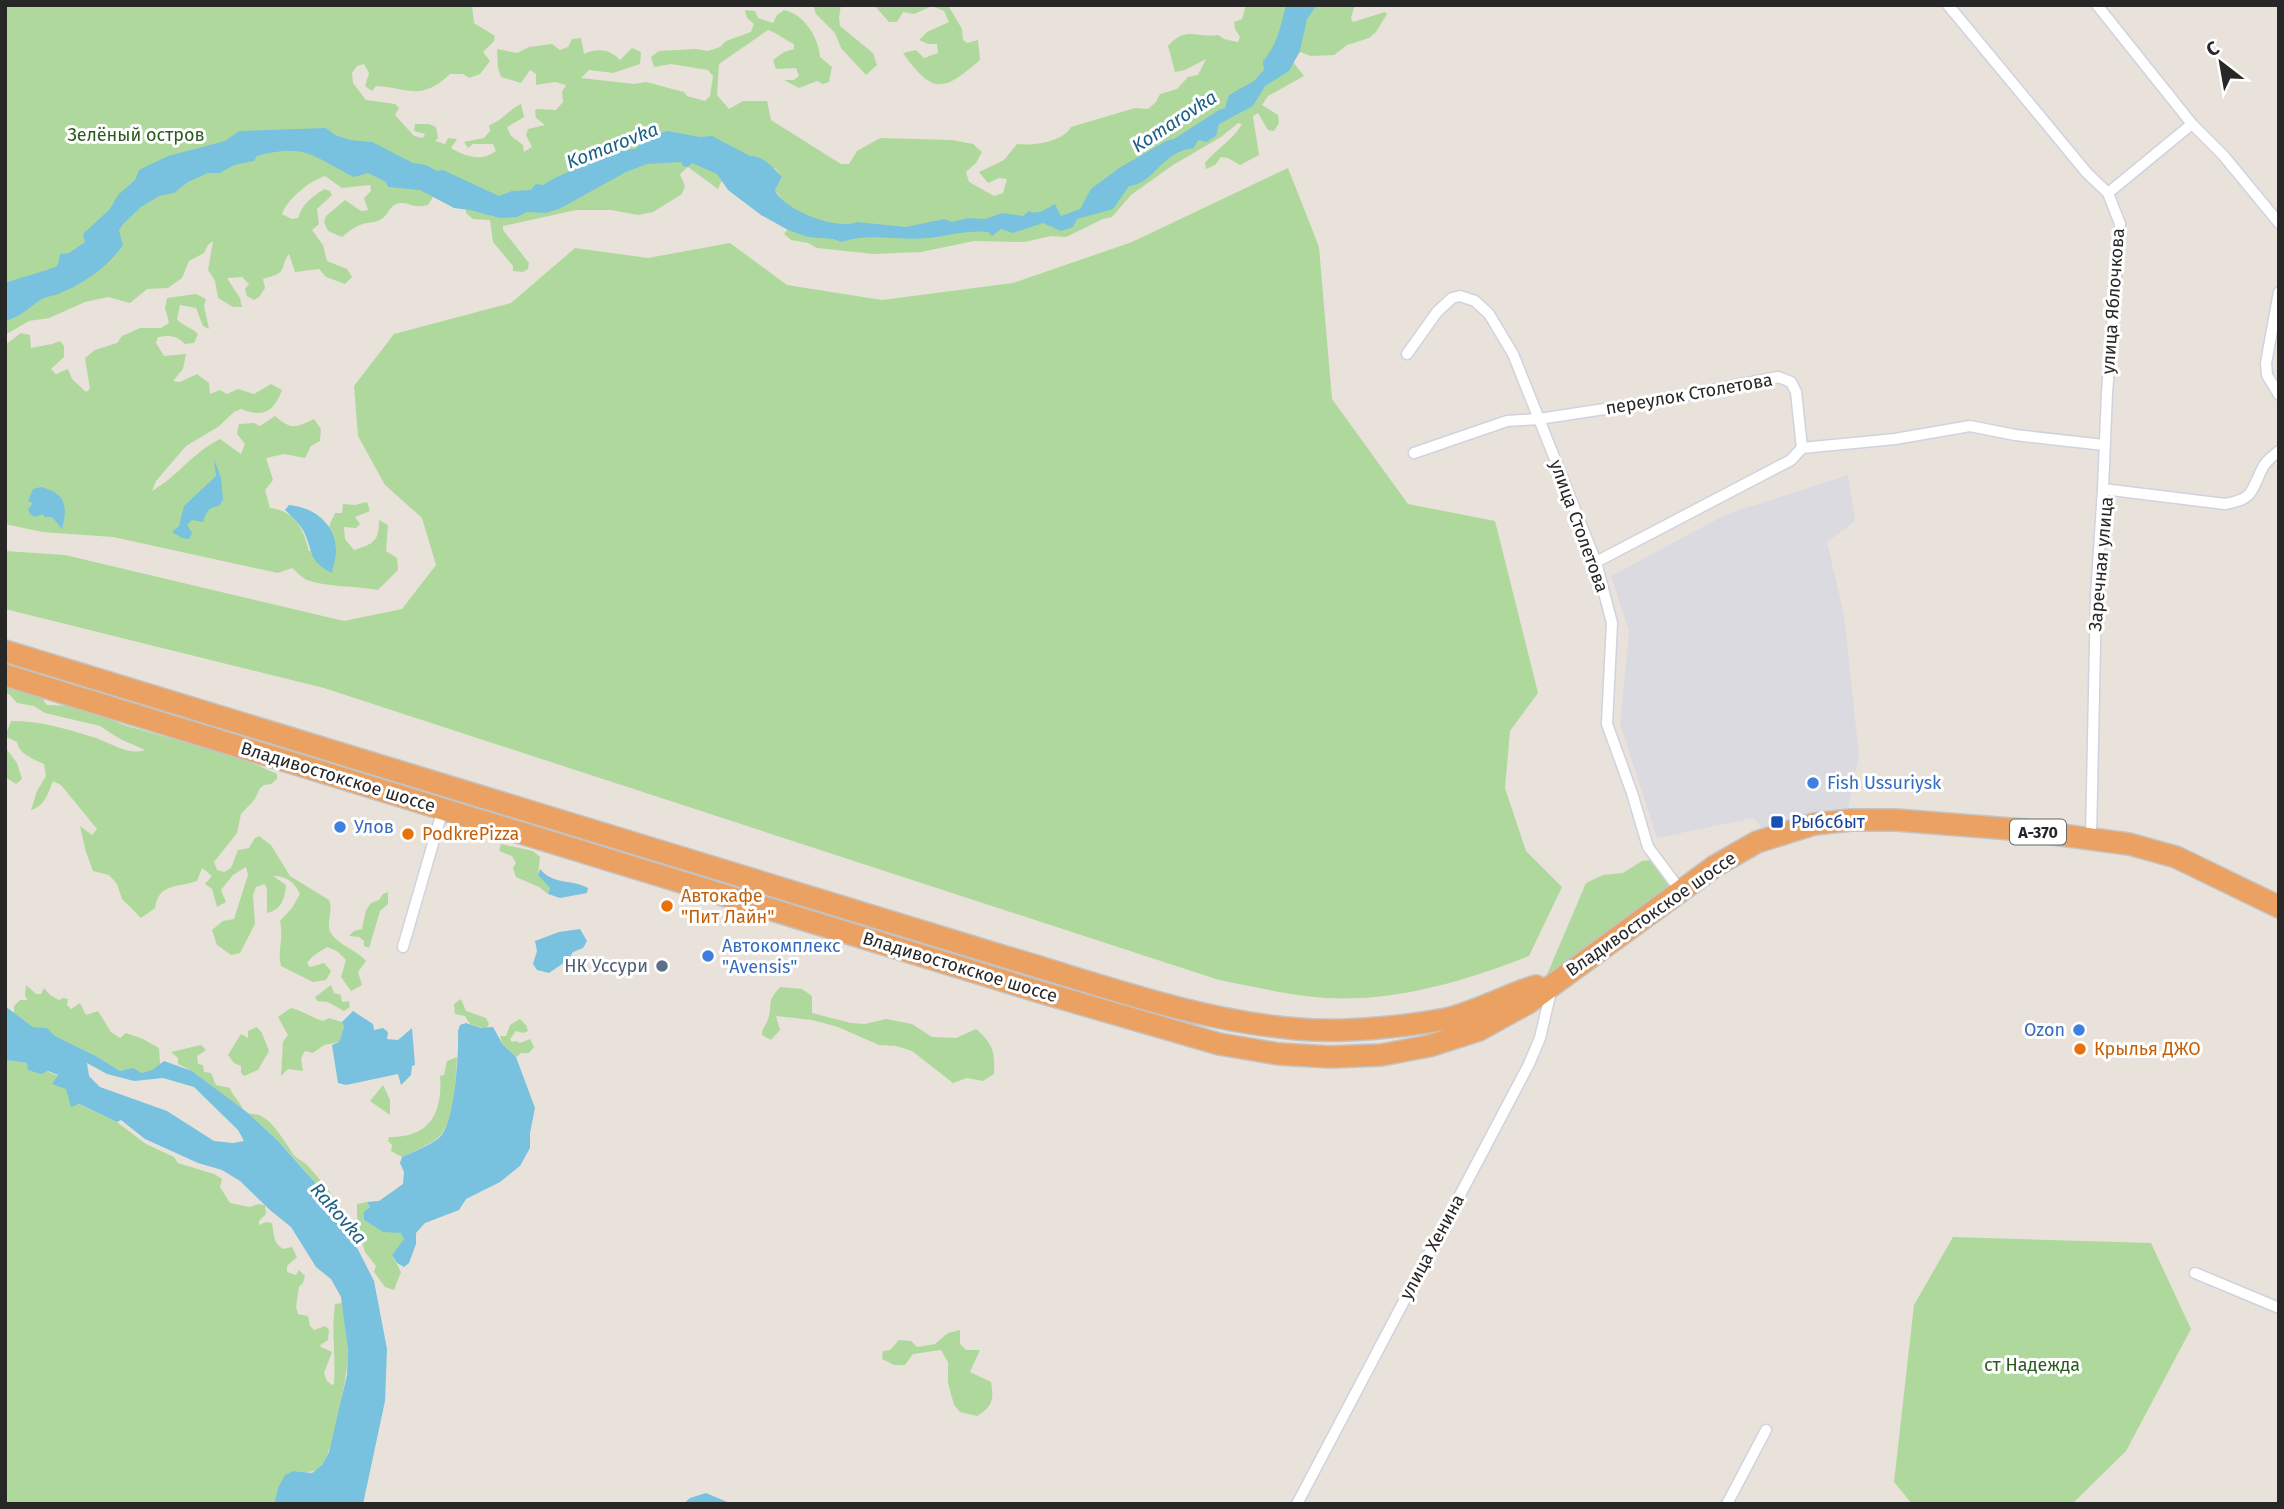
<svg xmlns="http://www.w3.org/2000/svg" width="2284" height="1509" viewBox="0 0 2284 1509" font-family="'Fira Sans',sans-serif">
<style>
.industrial{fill:#dcdae1}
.green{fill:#afd99c}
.water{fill:#78c1df;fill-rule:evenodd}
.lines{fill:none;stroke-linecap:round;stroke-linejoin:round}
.street-casing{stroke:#d0d2df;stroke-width:13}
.highway-casing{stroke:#c3c3c3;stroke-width:24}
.street{stroke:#fff;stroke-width:10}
.highway{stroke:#eba162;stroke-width:21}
.shop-dot{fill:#3f7fe0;stroke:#fff;stroke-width:2.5}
.transit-dot{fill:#1a4fb4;stroke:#fff;stroke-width:2.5}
.food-dot{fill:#e8710a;stroke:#fff;stroke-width:2.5}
.service-dot{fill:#5c6f8a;stroke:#fff;stroke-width:2.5}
.labels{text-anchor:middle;stroke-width:6;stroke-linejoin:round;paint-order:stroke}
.shield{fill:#fff;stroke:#686868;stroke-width:2}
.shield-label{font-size:16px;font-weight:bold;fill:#272727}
.park-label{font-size:18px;fill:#2b5a21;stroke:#fff}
.street-label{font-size:18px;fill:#272727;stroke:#fff}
.shop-label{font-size:18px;fill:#366cbe;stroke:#fff;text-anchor:start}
.transit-label{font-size:18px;fill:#164399;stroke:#fff;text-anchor:start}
.food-label{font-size:18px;fill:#c56008;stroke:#fff;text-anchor:start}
.service-label{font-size:18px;fill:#4e5e75;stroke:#fff;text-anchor:end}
.water-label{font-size:19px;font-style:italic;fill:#1c5f86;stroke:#fff}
</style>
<rect width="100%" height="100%" fill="#e8e2da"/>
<path class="industrial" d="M1848,475L1855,521L1827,542L1844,615L1859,755L1848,808L1764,831L1754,818L1657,838L1620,724L1629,631L1611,576L1727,514Z"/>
<path class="green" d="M5,5H472L474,23L495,36L494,41L483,52L490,61L480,74L469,78L463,74H450C420,102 409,88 376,86L372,91L365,86L369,73L364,64L357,66L352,73L353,83L366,100L395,104L399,108L395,115L414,136L423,138L425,134L414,131L415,124H429L436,127L438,138L435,141L445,144L448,138L457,139L451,148C466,157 482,162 496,151L493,144H473L468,148L464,142L484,138L490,131L489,125C500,122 510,109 521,104L524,117L507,127L511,136L523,145L524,152L532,147L526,135L528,129L545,125L536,118L535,111L537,109L556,110L563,102L562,92L566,85L555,82L536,85V74L530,70L521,83L501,77L498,68L497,49L517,53L529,47L552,44L560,50L568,47L572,39L581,38L584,54C597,48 610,49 620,60L632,48L641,52L640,64L613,73L589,70L581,78L634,84L646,82L684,92L687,96L705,101L710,96L713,76L708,70L671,64L654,67L651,57L659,51L696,49L708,51L720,47L726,41L751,32L754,24L747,18L745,10L755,11L758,18L773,23L777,15L784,10C804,14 819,38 820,57L832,67L829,82L823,84L817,81L799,88L784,80H794L799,76L796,68L776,69L773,60L784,52L794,49V44C784,40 778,33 768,30L719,64L717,95L729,109L743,101H767L771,120L841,164H849L857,151L880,138L952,140L973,144L982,152L976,163L966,172L969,182L994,196L1003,193L1007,179L999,178L988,183L979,172L1004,160L1017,144C1033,146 1063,142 1071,127L1135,108L1148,109L1156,102L1160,94L1177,89L1188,77L1198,75L1206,59L1185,70L1175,72L1168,46C1186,26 1196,38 1218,35L1224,39L1238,42L1240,37L1235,29L1234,22L1242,19L1246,5H1355L1351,18L1353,22L1385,12L1387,14L1376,32L1369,38L1347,45L1334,55L1311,56L1300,52L1293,62L1304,76L1268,96L1262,105L1278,115L1279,123L1274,131L1268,130L1258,113L1253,116L1259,155L1240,165L1228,158L1221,157L1215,165L1206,169L1205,163C1216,149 1233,140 1242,124L1238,123L1221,137L1173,165L1131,195L1112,217L1103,219L1066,237L1051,236L1024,242L974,241L921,252L874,254L817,248L808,243L791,240L784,234L788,229L787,206L775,190L782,177L775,168L721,182L718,189L688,167L680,174L685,186L682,194L653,212L638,215L611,210H576L503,226V230L529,263L528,269L523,272L513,271V266L493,242L490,220L473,219L466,213L463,181L448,173L428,205C411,209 411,202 400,203C391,204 389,213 383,218C378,222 373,222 367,223C358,224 349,231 342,237L328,231L324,222L326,216L345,200L361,211L368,210L364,198L371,191L370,185L342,188L325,176C311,180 287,199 282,214L292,219L298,218C303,203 311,198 324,189L330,191L332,195L317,209L319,224L312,230L323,245L327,261L347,269L352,277L345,284L326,277L319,269L295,272L289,254C283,260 285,269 279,273C275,276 268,277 263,279L265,288L259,297L254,300L247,296L245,289L249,284L242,277L227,278L240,298L242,307H233L218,298L215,281L208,270L213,241L208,245L204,253L189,261L182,278L168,288L147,289L130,303L108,297L85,302L49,318L29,321L5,335Z
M813,5H841L839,17L840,26L873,53L877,65L866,75L841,48L835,33L816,14Z
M874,5H948L962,29L963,40L967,43L978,40L980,60C943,92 933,95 903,53L916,50L924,58L938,53L937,44H928L919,40L927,32L949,22L944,11L932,6L914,14L903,12L897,22H889Z
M1288,168L1319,247L1332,399L1408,504L1495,521L1538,693L1510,731L1505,788L1526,851L1562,887L1529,956C1464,981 1396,1002 1325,998C1290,995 1254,987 1219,980L324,688L5,609V551L65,555L344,621L402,609L436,565L422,518L385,485L358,436L354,386L394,334L511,303L575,248L648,258L730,243L787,285L882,300L1013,283L1132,242Z
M196,294L206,299L204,306L209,329L203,326L196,308L180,305L177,319C184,327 191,327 198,334L194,343L185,344C176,335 170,335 158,337L156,343L164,356L186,354L183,369L173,381L180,382L197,374L209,383L210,394L220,390L227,394L238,389L254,394L271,384L282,390C274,412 263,418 241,409L234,412L218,427L186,446L156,481L152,491C178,476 191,454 220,439L241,454L245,444L237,434L239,424L254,423L260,426L275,416C291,430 295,428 314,419L321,429L320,441L311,446L305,458L284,454L266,458L273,480L265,490L270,508C295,511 303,528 309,551L336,549L329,526L335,513H342L343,504L355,505L367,502L370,511L355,517L360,524L356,528L344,527L345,539L354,550C374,544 379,541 379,520L388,525L386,551L397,558L398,570L378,590C358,586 321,587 305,579C300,576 296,571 292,568L278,573L113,537L42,532L5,524V345L21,333L30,335L31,348L52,344L60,341L64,346V357L51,369L56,374L68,369L72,379L86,392L90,389L85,358L95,350L117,343L122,336L140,328H161L169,323L165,308L167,298Z
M5,686L41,697L47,705L76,706L124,725L243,759L277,774V779L271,784L264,785L260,788L255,799L241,814L237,833L214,862L217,870L224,872L231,868L238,850L249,848L255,838L259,836L271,845L290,876L329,900C333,910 328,917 329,928C332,943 356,949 366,961L358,972L362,985L351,991L341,977L346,960L337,951L327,947L313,956L307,963L310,967L324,963L331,971L326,980L313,982L281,966C277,949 284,940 280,921L292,908L300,894C294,882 287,876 273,876L286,885C285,899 281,910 267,913V890L265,884L256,887L253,895L255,924L240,953L231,955L217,945L212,930L223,921L234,919L248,875L246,867L233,875L221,890L226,902L217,907L212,889L205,884L212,876L202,868L197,881C176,888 159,883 155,908L141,918L122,899L117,884L109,875L93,871L86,852L80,826L92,835L97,829L61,785L53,781C48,793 45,806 31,810L37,791L46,776L44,764C33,759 19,754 17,742L5,736L11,721C38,720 67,729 93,737C110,742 127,756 145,750L120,739L100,726L45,713L34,706L17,703L9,694H5Z
M5,747L17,763L22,779L16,784L5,777Z
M501,844L533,851L540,857L538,874L550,888L548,894L539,887L516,877L513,868L516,863L512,856L499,851Z
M1652,860L1672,886L1546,977L1586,883L1603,875L1623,873L1642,861Z
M388,892V904L380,911L369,948L364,946V941L359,937L349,936L354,931L362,929L366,910L371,903L379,900L383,894Z
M26,985L36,994H41L44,988L50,995L59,1000L63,998L68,999L67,1005L71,1009L80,1003L86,1015L98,1011L111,1032L120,1038L126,1033L143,1039L159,1048L160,1064L152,1071L142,1073L133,1069L120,1071L96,1056L55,1036L47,1029L33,1027L14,1013V1006L20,1000H28L25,996Z
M331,985L334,993L341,995L342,1002L349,1001L350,1007L344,1011L328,1002L317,1001L315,997Z
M780,987L802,989L812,996V1013L851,1023L865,1024L886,1019L912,1024L932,1037L956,1038L976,1029C993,1044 995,1051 994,1074L983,1081L967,1078L953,1083L912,1051L896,1046L879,1045L838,1027L812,1020L776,1016L780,1030L771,1040L762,1035C762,1027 766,1026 768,1019C774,1001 764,1006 780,987Z
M461,999L466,1011L486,1018L489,1024L486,1029L470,1024L465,1016L455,1014L454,1004Z
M291,1008C303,1011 312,1018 323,1021L329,1018L342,1022L344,1027L339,1042L324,1045L313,1053L305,1051L301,1058L303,1071L288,1069L281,1076L283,1042L288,1035L278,1017Z
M520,1019L526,1025L528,1031L523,1033L516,1031L510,1039L512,1042L516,1041L520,1043L530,1039L534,1047L529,1053H521L516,1057L503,1045L500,1036H506L510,1025Z
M257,1027L262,1033L269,1051L258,1070L244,1076L241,1073V1066L234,1063L228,1055L241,1034L248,1038V1031Z
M201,1045L206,1050L197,1056L198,1064L203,1065L204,1072L211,1073L216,1085L230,1088C233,1097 240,1101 243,1110L192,1071L178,1064V1058L171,1052Z
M457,1057C456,1077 454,1121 440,1136C434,1142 410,1154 402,1157L391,1151L392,1145L388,1141L389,1137C428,1138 443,1115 440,1076L444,1075L447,1061Z
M5,1060L27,1063L58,1076L78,1104L117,1122L146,1144L174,1157L178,1163L214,1174L222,1179L220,1187L230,1203L250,1207L258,1204L265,1205L266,1214L259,1221V1225L266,1222L272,1223C274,1234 273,1243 283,1249L292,1247L297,1257L287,1266V1272L296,1275L299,1270L305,1276L303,1283L299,1287L296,1307L298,1314L308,1316L310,1326L314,1330L325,1326L329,1330L328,1340L319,1346L332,1352L324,1373L327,1381L332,1385L334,1384C336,1357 331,1330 335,1304L342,1303C344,1319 347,1335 348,1352C348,1371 334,1455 320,1467C312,1474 304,1472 294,1471L278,1488L274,1504H5Z
M383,1085L390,1100V1115L370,1101Z
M248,1113C252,1114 255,1114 259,1115C274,1121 285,1143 294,1155C297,1159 303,1161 307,1165C322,1181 355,1220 355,1242C328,1192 290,1151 248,1113Z
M367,1202L370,1207L364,1220L383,1232H401L404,1239L392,1255L401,1272L394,1290L385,1287L374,1272L376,1266L365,1252L357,1228V1204Z
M1953,1237L2151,1243L2191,1329L2126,1451L2072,1504H1912L1894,1482L1914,1305Z
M960,1330V1344L966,1350H980L970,1372L991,1382C994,1399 993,1407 977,1416L960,1412L954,1405L948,1383V1362L941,1350L913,1354L905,1365H894L882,1359L883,1351L890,1350L899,1340L911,1341L917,1347L935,1344L948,1333Z"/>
<path class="water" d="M1286,5H1317L1307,19L1300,51L1289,71L1265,86L1253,106L1219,124L1216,136L1206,142L1198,140L1194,148C1160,152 1155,184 1129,186L1113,209L1077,219L1073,227L1061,231L1043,223L1013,233L1001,229L992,236L988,232C967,230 949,236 928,238C900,241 868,232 842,242L833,239L808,237L788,230L761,215L728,190L717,174L692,163L688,167L683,166L681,162L647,164L626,172L559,209L545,213L527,212L517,217L500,218L470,210L454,208L420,190L388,187L386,182L368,173L354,177C312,156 306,143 257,156L254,161L234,165L220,173H208L188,182L174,193L159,196L141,207L123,224L119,231L123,245C107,268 83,284 58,294C53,296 47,296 42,299C29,307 21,317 5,321V283C13,280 55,268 57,266C59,262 59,258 60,254L69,253L85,242L83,234L110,209L118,195L135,180L139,170L168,156L225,141L239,131L326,128L335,135L350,140L372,142L413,163L426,165L437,171L443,170L499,196L512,191L531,190L536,184L543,185C561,173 583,167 601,155L603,149C614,156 623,148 635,149L648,136L667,131L700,137L712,136L750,156C762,155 774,168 782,177L775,190C783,210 838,231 857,222L906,227L944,219L952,222L968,218L985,219L1002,213L1023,216L1029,211C1038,216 1047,208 1055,204L1061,216L1080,209L1091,189L1119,168L1166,141L1174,139L1219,110L1225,108L1229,95L1254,81L1264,70L1263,61C1277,46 1281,25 1286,5Z
M214,459L221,478L223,500L219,506C209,507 206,512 203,522L192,520L187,525L192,533L189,539L182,538L172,532L179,526L184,506L216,476Z
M41,487C66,493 68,507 62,529L52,517H45L43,514L35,517L30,514L28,509L33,503L28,501L33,489Z
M289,505C314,507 336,524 336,551C336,558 333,566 332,573C308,561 314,553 304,532C300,524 291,516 285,510Z
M540,869C553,885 572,879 588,888L587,893L560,898L548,894L550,888L538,875Z
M580,929L587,941L583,948L573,952L568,960L549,973L537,970L533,964L537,951L535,941L559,932Z
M5,1006L33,1027L47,1028L55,1036L96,1056L120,1071L133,1068L142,1073L152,1070L164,1061L192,1071L248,1113L278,1141L320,1188L341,1216L374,1281L387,1349L385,1401L363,1504H274L278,1488L285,1475L294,1471L312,1473L322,1465L329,1452L347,1375L348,1350L341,1297L331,1279L316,1267L291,1227L270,1210L240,1181L222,1170L198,1163L145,1139L121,1120L117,1122L79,1104L71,1107L66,1089L52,1084L58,1075L48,1071L41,1074L28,1070L27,1063L5,1060ZM87,1063L107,1074L134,1081L163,1078L194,1087L238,1130L244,1141L233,1143L214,1141L167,1111L100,1087L89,1076Z
M353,1011L373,1024L374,1030L383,1028L388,1032L387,1039L398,1040L412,1028L415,1065L412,1066L411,1075L401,1085L398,1074L346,1085L338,1083L332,1045L339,1042L344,1027L342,1022Z
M466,1023L481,1028L493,1027L503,1045L516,1057L535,1108L530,1133V1148L520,1166L500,1182L466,1199L459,1210L425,1223L416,1233V1244L409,1263L404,1267L397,1263L392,1255L404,1239L401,1233L383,1232L364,1220V1212L370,1207L367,1202L379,1201L403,1184L404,1172L400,1163L402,1157C410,1154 434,1143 440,1137C455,1122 459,1052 458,1031L460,1025Z
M706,1493L732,1504H683L690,1498Z"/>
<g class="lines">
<defs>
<path id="street" d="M1948,5L2087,173L2108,193L2120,224L2107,393L2103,489
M2097,5L2192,124L2223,155L2279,223
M2108,193L2192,124
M2279,292L2266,363L2267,375L2279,395
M1407,354L1437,312L1452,298L1460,296L1475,301L1489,314L1513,354L1596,562L1612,623L1607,724L1632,793L1648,847L1680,890
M1802,448L1895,439L1970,426L2015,435L2104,445
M1414,453L1507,421L1539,419L1650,402L1778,377L1791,382L1796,392L1802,448L1791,460L1596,562
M2091,838L2096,596L2103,489L2225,504C2255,499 2251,490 2263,467C2267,460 2273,456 2279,451
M403,947L443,809
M2195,1273L2279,1308
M1297,1504L1529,1064L1540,1038L1552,987
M1727,1504L1766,1430"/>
<path id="highway" d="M5,651L1009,958C1104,986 1199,1021 1298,1029C1343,1033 1402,1027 1446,1019C1477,1012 1506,995 1536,986
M5,675L1040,992L1219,1044L1279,1054L1330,1057L1381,1055L1429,1046L1479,1030L1528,1003L1715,866L1757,842L1814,824L1851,820H1896L2024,830L2129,844L2176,857L2279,907"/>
</defs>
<use href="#street" class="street-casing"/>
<use href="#highway" class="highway-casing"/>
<use href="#street" class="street"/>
<use href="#highway" class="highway"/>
</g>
<g class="shop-dot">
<circle cx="1813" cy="783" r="7"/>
<circle cx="340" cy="827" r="7"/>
<circle cx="708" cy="956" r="7"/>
<circle cx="2079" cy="1030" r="7"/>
</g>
<rect class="transit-dot" x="1770" y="815" width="14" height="14" rx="3.5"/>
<g class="food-dot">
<circle cx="408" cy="834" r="7"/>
<circle cx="667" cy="906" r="7"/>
<circle cx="2080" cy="1049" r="7"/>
</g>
<circle class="service-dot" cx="662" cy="966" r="7"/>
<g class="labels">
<rect class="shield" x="2010" y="819.5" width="56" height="25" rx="5"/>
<g class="shield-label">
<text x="2038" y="838">А-370</text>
</g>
<g class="park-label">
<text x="136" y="141">Зелёный остров</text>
<text x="2032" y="1371">ст Надежда</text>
</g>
<g class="street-label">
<text transform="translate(2113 301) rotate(-86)" y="6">улица Яблочкова</text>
<text transform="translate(1689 394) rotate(-10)" y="6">переулок Столетова</text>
<text transform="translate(1579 526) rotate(70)" y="6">улица Столетова</text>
<text transform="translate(2101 564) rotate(-85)" y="6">Заречная улица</text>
<text transform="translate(338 777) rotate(17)" y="6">Владивостокское шоссе</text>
<text transform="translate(1651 914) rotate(-35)" y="6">Владивостокское шоссе</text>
<text transform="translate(960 967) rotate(17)" y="6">Владивостокское шоссе</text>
<text transform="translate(1432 1247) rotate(-62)" y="6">улица Хенина</text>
</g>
<g class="shop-label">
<text x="1827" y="789">Fish Ussuriysk</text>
<text x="354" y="833">Улов</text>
<text x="722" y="952">Автокомплекс<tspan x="722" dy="21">"Avensis"</tspan></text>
<text x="2065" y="1036" text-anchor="end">Ozon</text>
</g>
<g class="transit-label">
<text x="1791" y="828">Рыбсбыт</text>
</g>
<g class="food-label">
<text x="422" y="840">PodkrePizza</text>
<text x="681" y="902">Автокафе<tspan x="681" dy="21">"Пит Лайн"</tspan></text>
<text x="2094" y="1055">Крылья ДЖО</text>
</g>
<g class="service-label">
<text x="648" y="972">НК Уссури</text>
</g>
<g class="water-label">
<text transform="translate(1174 121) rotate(-33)" y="7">Komarovka</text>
<text transform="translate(612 145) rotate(-21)" y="7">Komarovka</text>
<text transform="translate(339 1213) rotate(49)" y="7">Rakovka</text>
</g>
</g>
<rect width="2284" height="1509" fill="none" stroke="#272727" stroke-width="14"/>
<g transform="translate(2221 63) rotate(329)" stroke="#ffffff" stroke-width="5" paint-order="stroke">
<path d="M0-5L12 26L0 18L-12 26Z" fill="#272727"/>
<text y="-10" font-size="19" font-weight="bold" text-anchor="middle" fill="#272727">С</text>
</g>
</svg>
